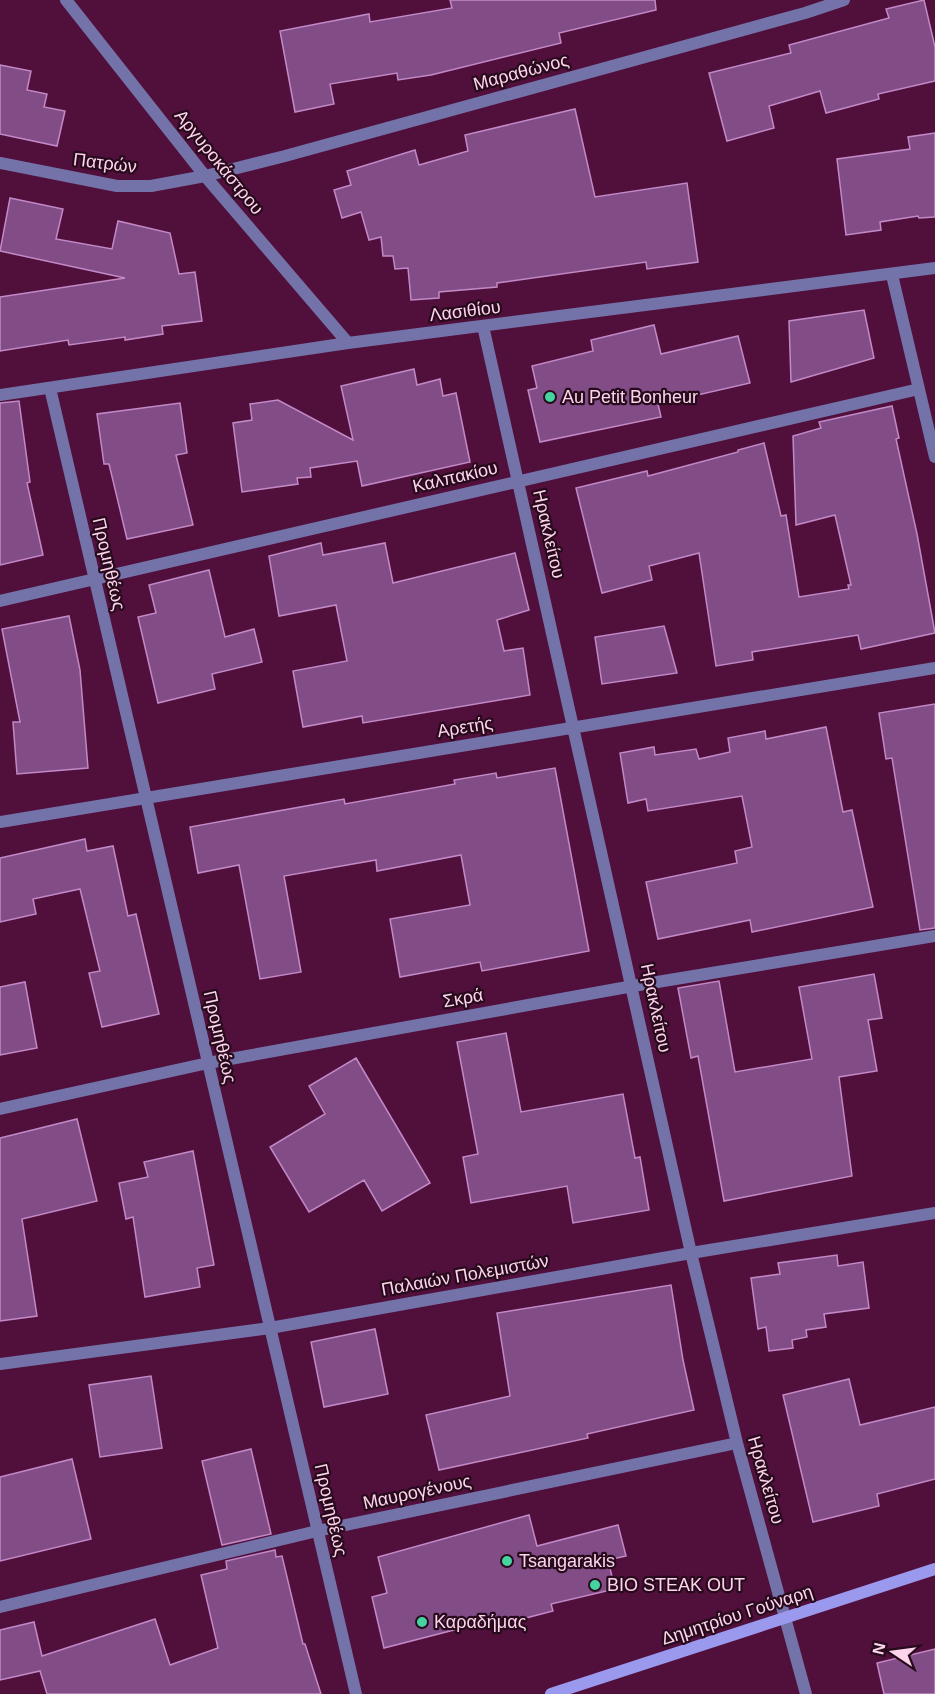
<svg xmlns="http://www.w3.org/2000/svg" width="935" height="1694" viewBox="0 0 935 1694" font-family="Helvetica,sans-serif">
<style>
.building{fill:#824c86;stroke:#c289c7;stroke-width:1.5}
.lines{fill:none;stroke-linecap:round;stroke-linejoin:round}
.street{stroke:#7473a9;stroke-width:12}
.secondary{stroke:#9b99ee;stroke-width:12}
.poi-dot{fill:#45d49f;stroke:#270b1d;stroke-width:2}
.labels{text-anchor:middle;stroke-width:4.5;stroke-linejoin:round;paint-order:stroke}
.street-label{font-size:18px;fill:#fdd4ea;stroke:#270b1d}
.poi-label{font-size:18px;fill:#fdd4ea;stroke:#270b1d;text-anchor:start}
</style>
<rect width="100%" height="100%" fill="#510f3c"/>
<path class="building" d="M450,0H655L656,10L559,33L561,43L431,75L398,80L397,73L330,84L334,104L295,112L280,31L369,14L370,22L452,8Z
M924,0L935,47V81L878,94L879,99L826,113L820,91L769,106L774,128L727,141L709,73L791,53L789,45L889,18L886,9Z
M0,65L31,71L27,90L47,94L44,107L65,111L57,146L0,134Z
M575,109L595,197L687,183L698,262L647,269L646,262L497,283V287L439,292V298L411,300L408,268L395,269L393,256H383L381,237L369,240L361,212L342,218L334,190L351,185L347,171L415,150L419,165L468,151L465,135Z
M935,133V217L919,218L918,216L880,222L881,230L846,235L837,159L910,149L908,137Z
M10,198L63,209L56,239L112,249L118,221L170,233L179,274L195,272L202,321L162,326L163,334L125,340V337L69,345L68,340L0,351V297L125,278L0,251Z
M864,310L874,358L791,382L789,321Z
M654,325L661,354L738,336L750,383L658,404L661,417L540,442L528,390L537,388L532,366L593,351L591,340Z
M414,369L417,385L440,379L443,396L456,393L470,462L362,486L357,461L310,468L311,477L297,478L298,484L242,492L233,423L252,420L250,404L278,400L353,440L341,386Z
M19,401L30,482L27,483L43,555L0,565V403Z
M180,403L187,453L176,455L193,525L127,539L109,464H104L97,414Z
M892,406L899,438L896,439L917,534L935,633L861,649L858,635L752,652L753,660L716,666L699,553L649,566L652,580L602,593L576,488L647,471L648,476L738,452V450L764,443L781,516L786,515L799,597L849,589L848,585H851L835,515L796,525L793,436L821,428L819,422Z
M321,543L323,555L385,543L393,583L515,553L529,610L497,620L504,651L523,648L530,695L363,723L362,716L303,727L293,671L347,661L336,605L279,616L269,556Z
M209,570L225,637L254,629L262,662L212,674L215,689L158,703L138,617L156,613L149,585Z
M69,616L80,670L88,768L17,774L13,722H20L2,629Z
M664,626L677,673L602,684L595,637Z
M935,704V928L920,930L892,758L886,759L879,713Z
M826,727L843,812L852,810L873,907L752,932L750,920L658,939L646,882L737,863L735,851L752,847L742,796L648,811L646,799L628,803L620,753L654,747L655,755L696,749L699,759L730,752L728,738L765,731L766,739Z
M555,768L589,951L482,971L480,962L400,977L390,919L470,905L461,855L377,871L376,860L284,876L301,972L260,979L239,865L198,873L190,827L344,799L345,804L455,784L454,780L496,773L497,778Z
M85,839L87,851L113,846L128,916L136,914L159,1014L102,1027L89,973L100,971L80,889L33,899L36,914L0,922V858Z
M874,974L882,1018L868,1020L877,1071L839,1077L852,1176L724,1201L698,1056L691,1058L678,988L719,981L735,1072L812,1059L799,987Z
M25,982L37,1048L0,1055V987Z
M506,1033L521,1112L623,1094L635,1158L640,1157L649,1210L573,1223L567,1186L471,1203L463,1157L478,1154L457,1042Z
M356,1058L430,1183L382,1211L364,1180L309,1212L270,1147L325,1114L309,1086Z
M77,1119L97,1201L22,1219L37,1316L0,1321V1138Z
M193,1151L214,1265L197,1268L200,1287L145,1297L133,1217L126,1219L119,1183L148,1177L144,1162Z
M837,1255L838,1266L863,1262L869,1308L824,1314L826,1327L806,1330L807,1337L792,1340L793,1348L769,1351L766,1327L758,1329L751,1278L780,1274L778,1263Z
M671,1285L683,1360L694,1410L587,1434L588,1438L439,1470L426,1415L510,1396L497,1313Z
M375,1329L388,1394L324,1407L311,1342Z
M151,1376L162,1448L100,1457L89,1385Z
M849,1379L860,1425L935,1407V1479L877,1494L879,1506L813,1522L783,1395Z
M251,1449L271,1534L222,1545L202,1461Z
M72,1459L91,1539L0,1561V1477Z
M529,1515L537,1546L618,1525L626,1556L608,1560L615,1589L551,1604L553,1611L491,1627L489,1621L384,1648L372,1597L387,1593L378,1557Z
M275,1550L276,1557L282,1556L303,1644H305L321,1694H47L40,1671L0,1680V1630L34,1622L42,1656L155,1619L170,1665L218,1648L201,1575L227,1569L226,1561Z
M935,1649V1694H884L877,1663Z"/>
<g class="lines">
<path class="street" d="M66,0L205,176L348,343
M0,163L117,186H151L205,176L285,156L805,13L844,0
M892,275L935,457
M483,326L691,1253L737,1443L806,1694
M50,388L356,1694
M0,395L348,343L935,268
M0,601L919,389
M0,822L935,668
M0,1109L208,1063L633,986L935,936
M0,1364L270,1328L691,1253L935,1213
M0,1607L317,1531L737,1443"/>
<path class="secondary" d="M551,1694L935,1569"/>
</g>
<g class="poi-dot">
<circle cx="550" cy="397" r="6"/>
<circle cx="507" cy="1561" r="6"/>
<circle cx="595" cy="1585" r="6"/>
<circle cx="422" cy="1622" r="6"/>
</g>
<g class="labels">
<g class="street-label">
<text transform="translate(521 72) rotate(-15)" y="6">Μαραθώνος</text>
<text transform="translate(219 162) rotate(51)" y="6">Αργυροκάστρου</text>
<text transform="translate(105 163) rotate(7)" y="6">Πατρών</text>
<text transform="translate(465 311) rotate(-7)" y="6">Λασιθίου</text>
<text transform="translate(455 477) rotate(-13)" y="6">Καλπακίου</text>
<text transform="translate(549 534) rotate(77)" y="6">Ηρακλείτου</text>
<text transform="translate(109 564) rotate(77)" y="6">Προμηθέως</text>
<text transform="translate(465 727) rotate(-9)" y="6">Αρετής</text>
<text transform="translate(463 998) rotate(-10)" y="6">Σκρά</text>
<text transform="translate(656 1008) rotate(78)" y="6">Ηρακλείτου</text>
<text transform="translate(220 1037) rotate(77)" y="6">Προμηθέως</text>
<text transform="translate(465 1275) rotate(-10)" y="6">Παλαιών Πολεμιστών</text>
<text transform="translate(766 1480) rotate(74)" y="6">Ηρακλείτου</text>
<text transform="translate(417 1492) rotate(-12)" y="6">Μαυρογένους</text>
<text transform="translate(331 1510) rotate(77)" y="6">Προμηθέως</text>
<text transform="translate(737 1615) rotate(-18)" y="6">Δημητρίου Γούναρη</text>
</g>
<g class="poi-label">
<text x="562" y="403">Au Petit Bonheur</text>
<text x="519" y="1567">Tsangarakis</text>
<text x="607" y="1591">BIO STEAK OUT</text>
<text x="434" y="1628">Καραδήμας</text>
</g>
</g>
<g transform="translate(893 1652) rotate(283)" stroke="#270b1d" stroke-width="4.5" paint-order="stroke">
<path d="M0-4.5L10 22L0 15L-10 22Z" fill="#fdd4ea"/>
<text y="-9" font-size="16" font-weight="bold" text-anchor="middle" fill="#fdd4ea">N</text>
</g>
</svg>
